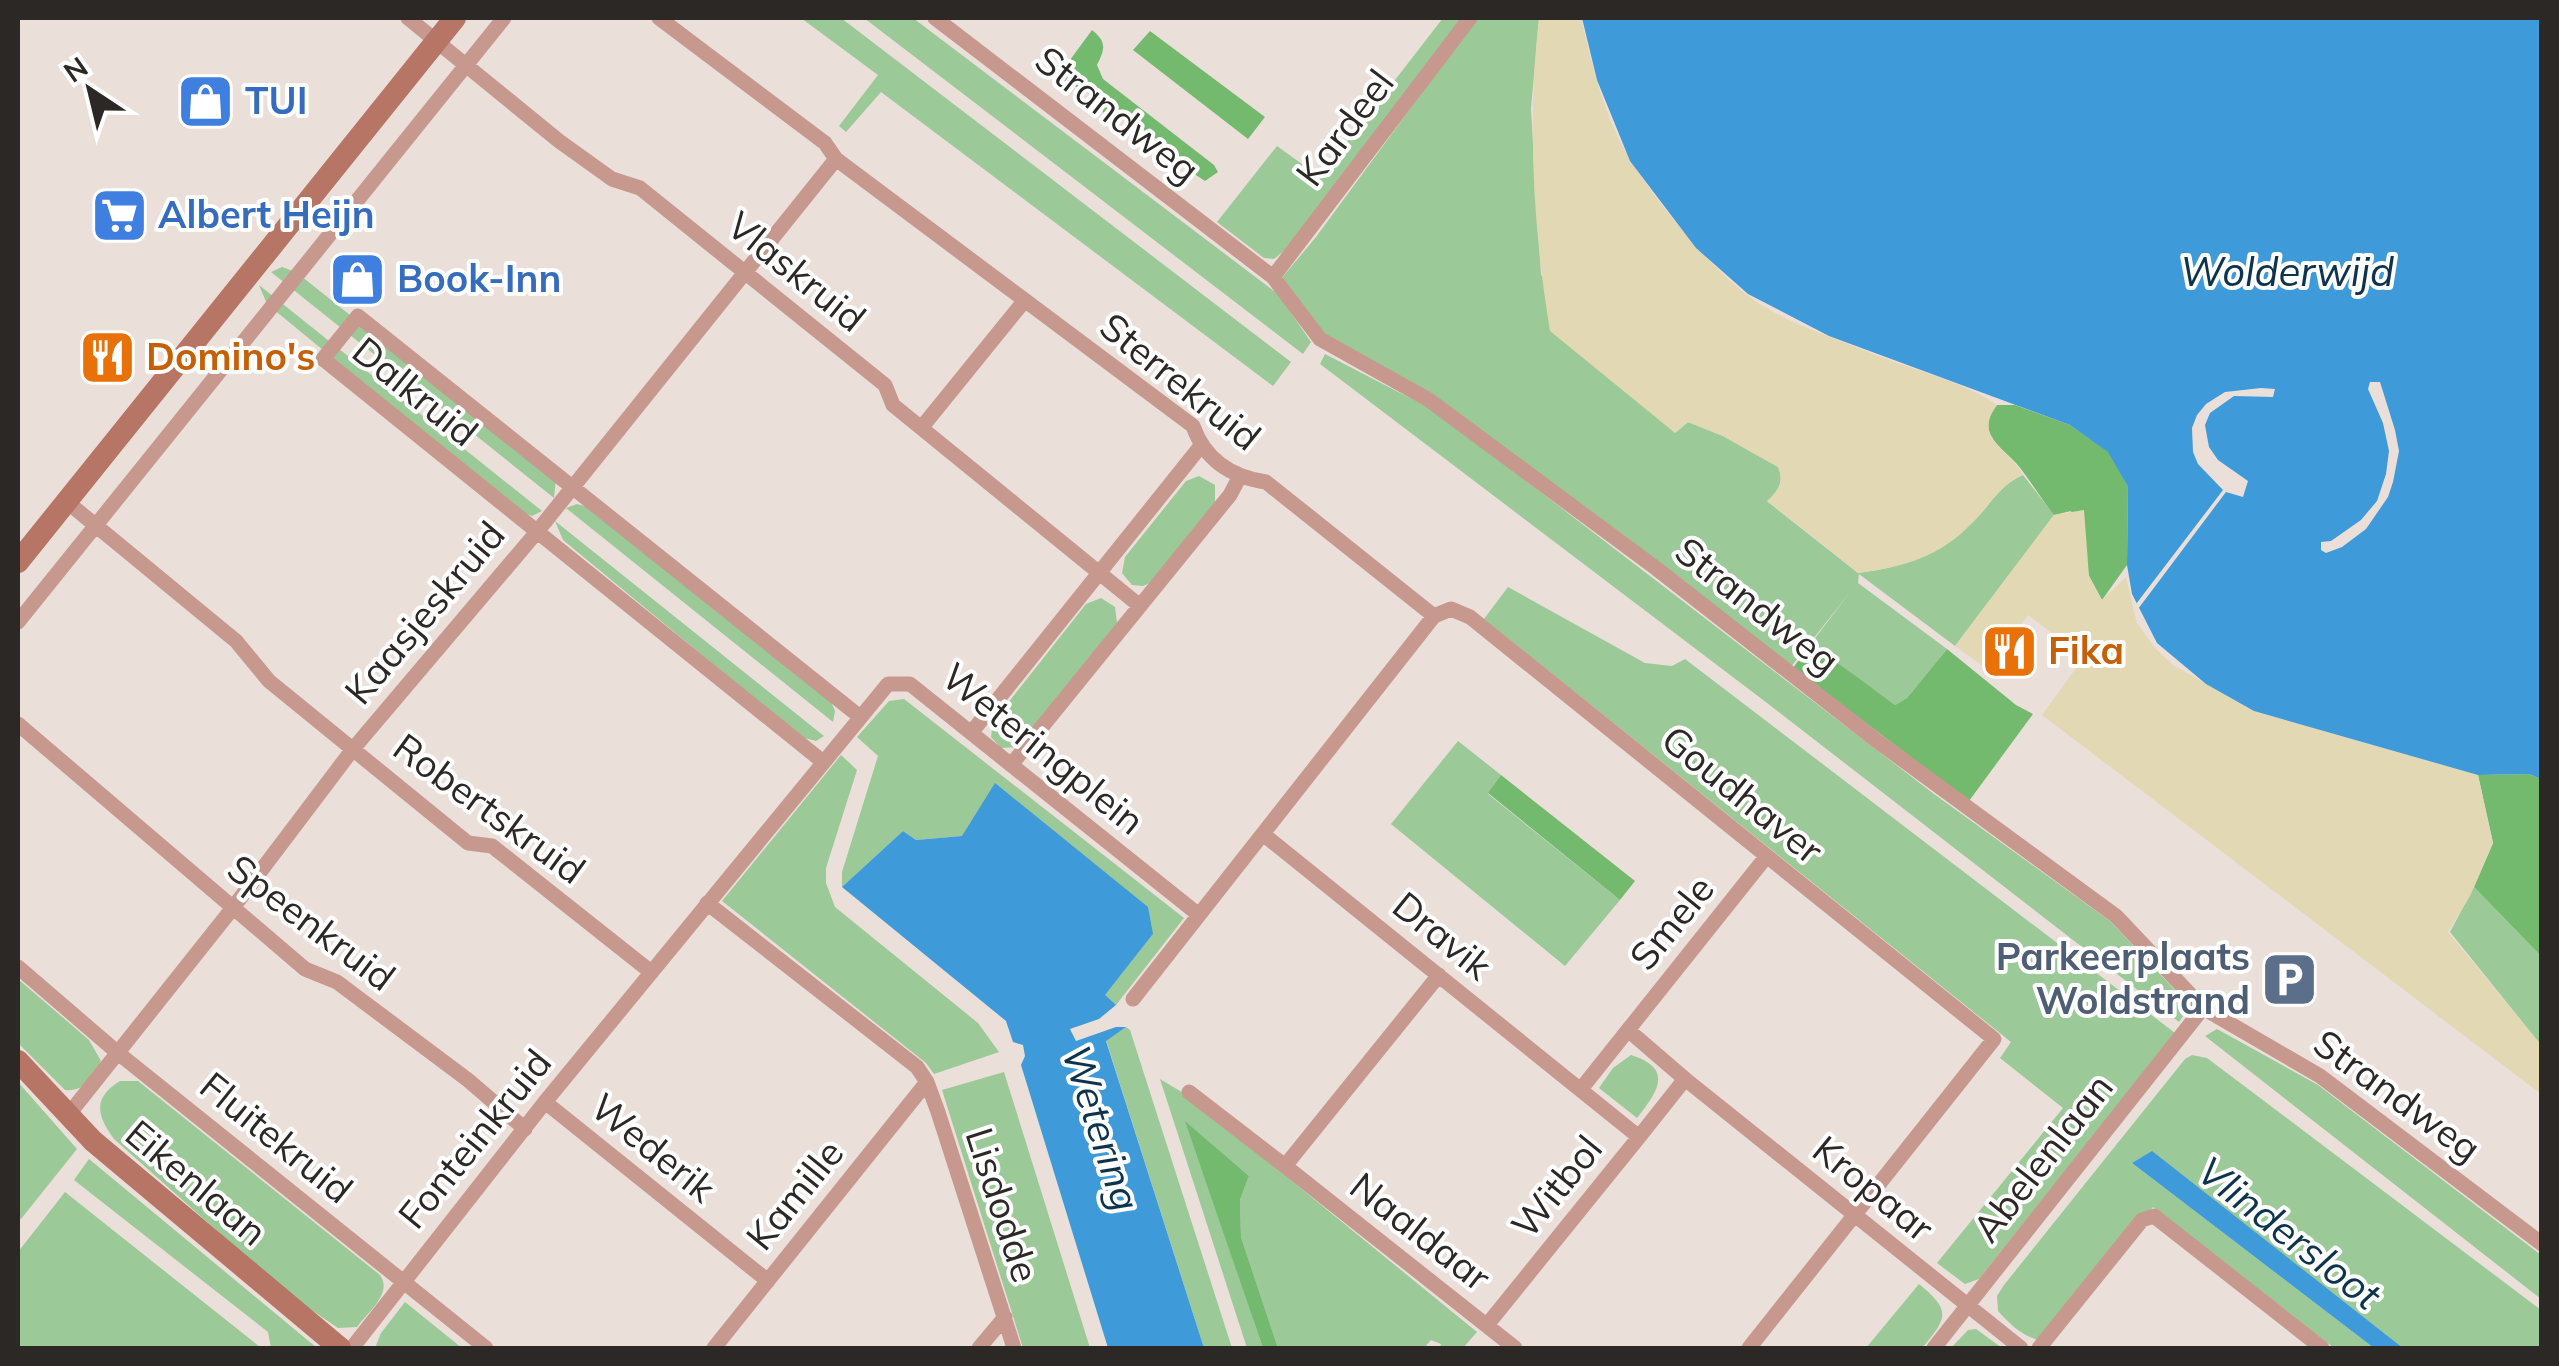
<svg xmlns="http://www.w3.org/2000/svg" width="2559" height="1366" viewBox="0 0 2559 1366" font-family="Mulish,sans-serif">
<style>
.green{fill:#9bc998}
.forest{fill:#73ba6f}
.sand{fill:#e2d8b4}
.water{fill:#3f9ad9}
.pier{fill:#ebdfda}
.lines{fill:none;stroke-linecap:round;stroke-linejoin:round}
.street{stroke:#c7998e;stroke-width:15}
.secondary{stroke:#b77566;stroke-width:22}
.labels{text-anchor:middle;stroke-width:8;stroke-linejoin:round;paint-order:stroke}
.shop-label{font-size:38px;font-weight:bold;fill:#366cbe;stroke:#fff;text-anchor:start}
.street-label{font-size:38px;fill:#2c2826;stroke:#fff}
.food-label{font-size:38px;font-weight:bold;fill:#c56008;stroke:#fff;text-anchor:start}
.service-label{font-size:38px;font-weight:bold;fill:#4e5e75;stroke:#fff;text-anchor:end}
.water-label{font-size:40px;font-style:italic;fill:#0d334d;stroke:#fff}
</style>
<rect width="100%" height="100%" fill="#ebdfda"/>
<path class="green" d="M801,18H841L1291,362L1273,386L881,92L846,132L839,126L878,75Z
M864,18H913L1278,294L1311,342L1303,354Z
M1443,18H1462L1285,250L1274,259L1264,258L1217,222L1277,146L1320,177Z
M1477,18H1539L1531,109L1541,275L1675,433L1688,422L1723,436L1778,467C1785,483 1777,490 1768,502L1858,573C1903,567 1938,555 1972,523C1990,506 1999,485 2023,475L2054,515L1955,646L1859,574L1858,583L1947,649L1907,698L1895,705C1879,694 1820,648 1809,646L1851,591L1790,668L1431,396L1323,336L1281,279L1316,237Z
M282,267L296,272L556,479L554,498L271,272Z
M259,285L542,511L532,516L520,512L267,304Z
M1325,354L1435,411L1934,794L2110,921L2190,1006L2179,1022L1771,706L1320,364Z
M1199,476L1215,485V503L1152,582L1143,586L1132,585L1122,573L1125,557L1186,481Z
M577,504L591,508L830,699L835,711L833,722L566,508Z
M555,521L824,736L816,741L801,737L563,540Z
M1508,587L1645,663L1672,666L1685,659L2175,1033L1979,1279L1965,1284L1937,1263L2063,1108L2000,1058L2011,1042L1484,619Z
M1101,598L1115,607L1117,623L1018,747L1001,748L991,737L993,722L1086,604Z
M904,699L1184,918L1116,1005L1104,996L1153,934L962,836L916,840L903,831L842,887V872L878,756L857,737L889,701Z
M1458,741L1501,775L1488,794L1620,900L1565,966L1391,824Z
M841,755L857,770L826,868V883L835,907L978,1023L999,1052L934,1074L926,1063L722,901Z
M2474,887L2541,956V1045L2450,932Z
M18,979L89,1040L101,1061C92,1077 85,1092 65,1090L18,1043Z
M1126,1027L1130,1030L1232,1348H1204L1106,1040Z
M2217,1029L2318,1085L2541,1255V1299L2205,1036Z
M1631,1055C1675,1069 1657,1092 1637,1118L1599,1088L1613,1068Z
M2192,1055L2207,1058L2541,1310V1348H2403L2152,1152L2132,1163L2374,1348H2334L2153,1207L2042,1340C2024,1339 2009,1323 1998,1311L1997,1296L2004,1285L2185,1059Z
M1004,1072L1090,1348H1023L942,1090Z
M1160,1079L1185,1094L1477,1332L1463,1348H1440L1441,1344L1431,1340L1424,1348H1278L1241,1237L1240,1200L1249,1176L1187,1123L1263,1348H1247Z
M120,1081H138L380,1275C393,1293 368,1312 357,1327L338,1328L288,1294L114,1139C97,1116 92,1098 120,1081Z
M18,1082L77,1149L21,1219L18,1217Z
M89,1159L317,1348H271L268,1332L74,1180Z
M65,1192L260,1347L18,1348V1252Z
M1919,1284C1952,1311 1947,1318 1922,1348H1866Z
M405,1302L462,1348H375L381,1333Z
M1976,1329L2002,1348H1951L1968,1330Z"/>
<path class="forest" d="M1092,30C1107,42 1105,49 1097,65L1103,79L1214,165L1218,172L1205,181L1196,175L1189,163L1133,122L1107,119L1095,97L1063,80L1070,60Z
M1150,31L1265,117L1248,139L1133,50Z
M1997,405H2015L2070,425L2109,452L2128,487L2127,565L2102,600L2089,576L2071,511L2054,515C2041,499 2029,478 2016,463C1998,444 1976,432 1997,405Z
M1809,646C1820,648 1880,694 1895,705L1907,698L1947,649L2016,705L2033,714L1969,801L1793,668Z
M2529,774L2541,779V956L2474,887L2493,843L2478,775Z
M1501,775L1635,881L1620,900L1488,793Z
M1185,1121L1249,1176L1240,1200L1241,1237L1278,1348H1263Z"/>
<path class="sand" d="M1539,18H1581C1590,56 1600,99 1617,135C1637,180 1706,264 1746,294C1779,320 1824,334 1863,350C1902,367 1964,381 1997,405C1971,439 2011,450 2023,475C2000,485 1989,505 1972,523C1940,557 1903,567 1859,573L1767,501C1778,490 1785,483 1778,467L1723,436L1688,422L1675,433L1550,331C1533,228 1527,122 1539,18Z
M2084,510L2089,576L2102,600L2126,577L2137,623L2155,648L2173,665L2254,711L2478,775L2493,843L2470,896L2448,932L2541,1045V1094L2042,715L2084,657L2028,615L1987,669L1955,646L2054,515Z"/>
<path class="water" d="M1582,18H2541V779L2529,774L2478,775L2254,711L2206,684L2157,643L2132,594L2127,565L2128,487L2108,452L2070,425L1829,336L1748,294L1696,248L1630,161L1597,80Z
M995,783L1148,907L1153,934L1105,995L1116,1005L1099,1019L1070,1029L1076,1041L1116,1027H1126L1106,1041L1204,1348H1108L1021,1065L1025,1056L1023,1045L1013,1042L1006,1021L842,887L903,831L916,840L962,836Z
M2152,1151L2403,1348H2374L2132,1163Z"/>
<path class="pier" d="M2370,382H2380L2395,430L2399,451L2393,482L2388,497L2366,529L2342,547L2326,553L2321,550V542L2331,541L2361,520L2377,501L2386,474L2389,451L2383,423L2368,389Z
M2261,388L2275,389L2273,397L2234,396L2210,413L2205,425L2209,447L2218,460L2248,481L2243,497L2226,492L2135,613L2133,608L2223,490L2198,464L2193,452L2192,428L2197,415L2206,404L2225,392Z"/>
<g class="lines">
<path class="street" d="M408,18L559,141L612,179L640,188L885,385L893,405L1140,606
M659,18L825,143L836,159L1193,426C1205,460 1232,477 1266,482L1434,616
M935,18L1273,277L1320,339L1429,400L1657,569L1877,741L2116,916L2203,1008L2320,1076L2542,1244
M1273,277L1470,18
M922,427L1025,300
M66,501L236,641L269,681L468,843L492,846L651,972
M18,622L504,18
M18,724L305,969L337,982L468,1080L525,1129
M971,733L1200,447
M822,761L323,359L358,316L859,716
M1011,765L1230,495L1239,478
M1263,834L1639,1137L1685,1079L1628,1030L1581,1089
M707,903L917,1067L927,1082L938,1112L1014,1348
M1199,915L1434,616L1451,609L1470,617L1994,1039L1749,1348
M18,967L118,1053L486,1348
M1439,975L1285,1166L1515,1348
M1628,1030L1766,857
M1685,1079L2021,1348
M1189,1092L1285,1166
M545,1102L768,1281
M69,1114L232,909L353,749L536,533L836,159
M1487,1325L1639,1137
M352,1348L545,1102L888,684H910L1199,915L1133,999
M714,1348L927,1082
M979,1348L1005,1317
M1934,1348L2203,1008
M2039,1348L2142,1220L2154,1216L2322,1348"/>
<path class="secondary" d="M18,562L455,18
M18,1061L93,1141L340,1348"/>
</g>
<defs>
<symbol id="shop-square" viewBox="-11 -11 22 22"><rect x="-9" y="-9" width="18" height="18" rx="4" fill="#3f7fe0" stroke="#fff"/><path d="M-5-2.5h2.3a2.7 3.5 0 0 1 5.4 0H5L5.5 6h-11ZM-1.5-2.5h3a1.5 2.3 0 0 0-3 0Z" fill="#fff"/></symbol>
<symbol id="supermarket-square" viewBox="-11 -11 22 22"><rect x="-9" y="-9" width="18" height="18" rx="4" fill="#3f7fe0" stroke="#fff"/><path d="M-6-5.5h2.5l.6 2H6L4.5 2H-2.5L-4.4-4H-6ZM-1.5 3.2a1.3 1.3 0 1 0 .1 0ZM3 3.2a1.3 1.3 0 1 0 .1 0Z" fill="#fff"/></symbol>
<symbol id="restaurant-square" viewBox="-11 -11 22 22"><rect x="-9" y="-9" width="18" height="18" rx="4" fill="#e8710a" stroke="#fff"/><path d="M-5-6h1v4h1v-4h1v4h1v-4h1v5L-1.5 .5V6h-2V.5L-5-1ZM5-6V6H3V1.5H1.5Q1.5-4 5-6Z" fill="#fff"/></symbol>
<symbol id="parking-square" viewBox="-11 -11 22 22"><rect x="-9" y="-9" width="18" height="18" rx="4" fill="#5c6f8a" stroke="#fff"/><path d="M-3.5-5.5H1a3.5 3.5 0 0 1 0 7H-1V5.5H-3.5ZM-1-3.4V-.6H.8a1.4 1.4 0 0 0 0-2.8Z" fill="#fff"/></symbol>
</defs>
<g fill-rule="evenodd">
<use href="#shop-square" x="174" y="70" width="63" height="63"/>
<use href="#supermarket-square" x="88" y="184" width="63" height="63"/>
<use href="#shop-square" x="326" y="248" width="63" height="63"/>
<use href="#restaurant-square" x="76" y="326" width="63" height="63"/>
<use href="#restaurant-square" x="1978" y="620" width="63" height="63"/>
<use href="#parking-square" x="2258" y="948" width="63" height="63"/>
</g>
<g class="labels">
<g class="shop-label">
<text x="245" y="114">TUI</text>
<text x="158" y="228">Albert Heijn</text>
<text x="397" y="292">Book-Inn</text>
</g>
<g class="street-label">
<text transform="translate(1117 115) rotate(38)" y="13">Strandweg</text>
<text transform="translate(1345 128) rotate(-53)" y="13">Kardeel</text>
<text transform="translate(796 272) rotate(39)" y="13">Vlaskruid</text>
<text transform="translate(1180 382) rotate(39)" y="13">Sterrekruid</text>
<text transform="translate(415 392) rotate(39)" y="13">Dalkruid</text>
<text transform="translate(1757 606) rotate(38)" y="13">Strandweg</text>
<text transform="translate(425 613) rotate(-50)" y="13">Kaasjeskruid</text>
<text transform="translate(1043 749) rotate(39)" y="13">Weteringplein</text>
<text transform="translate(1742 795) rotate(39)" y="13">Goudhaver</text>
<text transform="translate(489 809) rotate(36)" y="13">Robertskruid</text>
<text transform="translate(311 923) rotate(37)" y="13">Speenkruid</text>
<text transform="translate(1672 923) rotate(-51)" y="13">Smele</text>
<text transform="translate(1442 936) rotate(39)" y="13">Dravik</text>
<text transform="translate(2397 1096) rotate(36)" y="13">Strandweg</text>
<text transform="translate(276 1138) rotate(39)" y="13">Fluitekruid</text>
<text transform="translate(475 1139) rotate(-51)" y="13">Fonteinkruid</text>
<text transform="translate(653 1148) rotate(39)" y="13">Wederik</text>
<text transform="translate(2043 1158) rotate(-52)" y="13">Abelenlaan</text>
<text transform="translate(196 1183) rotate(40)" y="13">Eikenlaan</text>
<text transform="translate(1557 1187) rotate(-51)" y="13">Witbol</text>
<text transform="translate(1873 1189) rotate(39)" y="13">Kropaar</text>
<text transform="translate(795 1195) rotate(-51)" y="13">Kamille</text>
<text transform="translate(1002 1205) rotate(72)" y="13">Lisdodde</text>
<text transform="translate(1420 1232) rotate(38)" y="13">Naaldaar</text>
</g>
<g class="food-label">
<text x="146" y="370">Domino's</text>
<text x="2048" y="664">Fika</text>
</g>
<g class="service-label">
<text x="2250" y="970">Parkeerplaats<tspan x="2250" dy="44">Woldstrand</tspan></text>
</g>
<g class="water-label">
<text x="2287" y="286">Wolderwijd</text>
<text transform="translate(1101 1128) rotate(72)" y="14">Wetering</text>
<text transform="translate(2289 1233) rotate(38)" y="14">Vlindersloot</text>
</g>
</g>
<rect width="2559" height="1366" fill="none" stroke="#2c2826" stroke-width="40"/>
<g transform="translate(90 90) rotate(325)" stroke="#ffffff" stroke-width="8" paint-order="stroke">
<path d="M0-8L18 38L0 25L-18 38Z" fill="#2c2826"/>
<text y="-15" font-size="28" font-weight="bold" text-anchor="middle" fill="#2c2826">N</text>
</g>
</svg>
